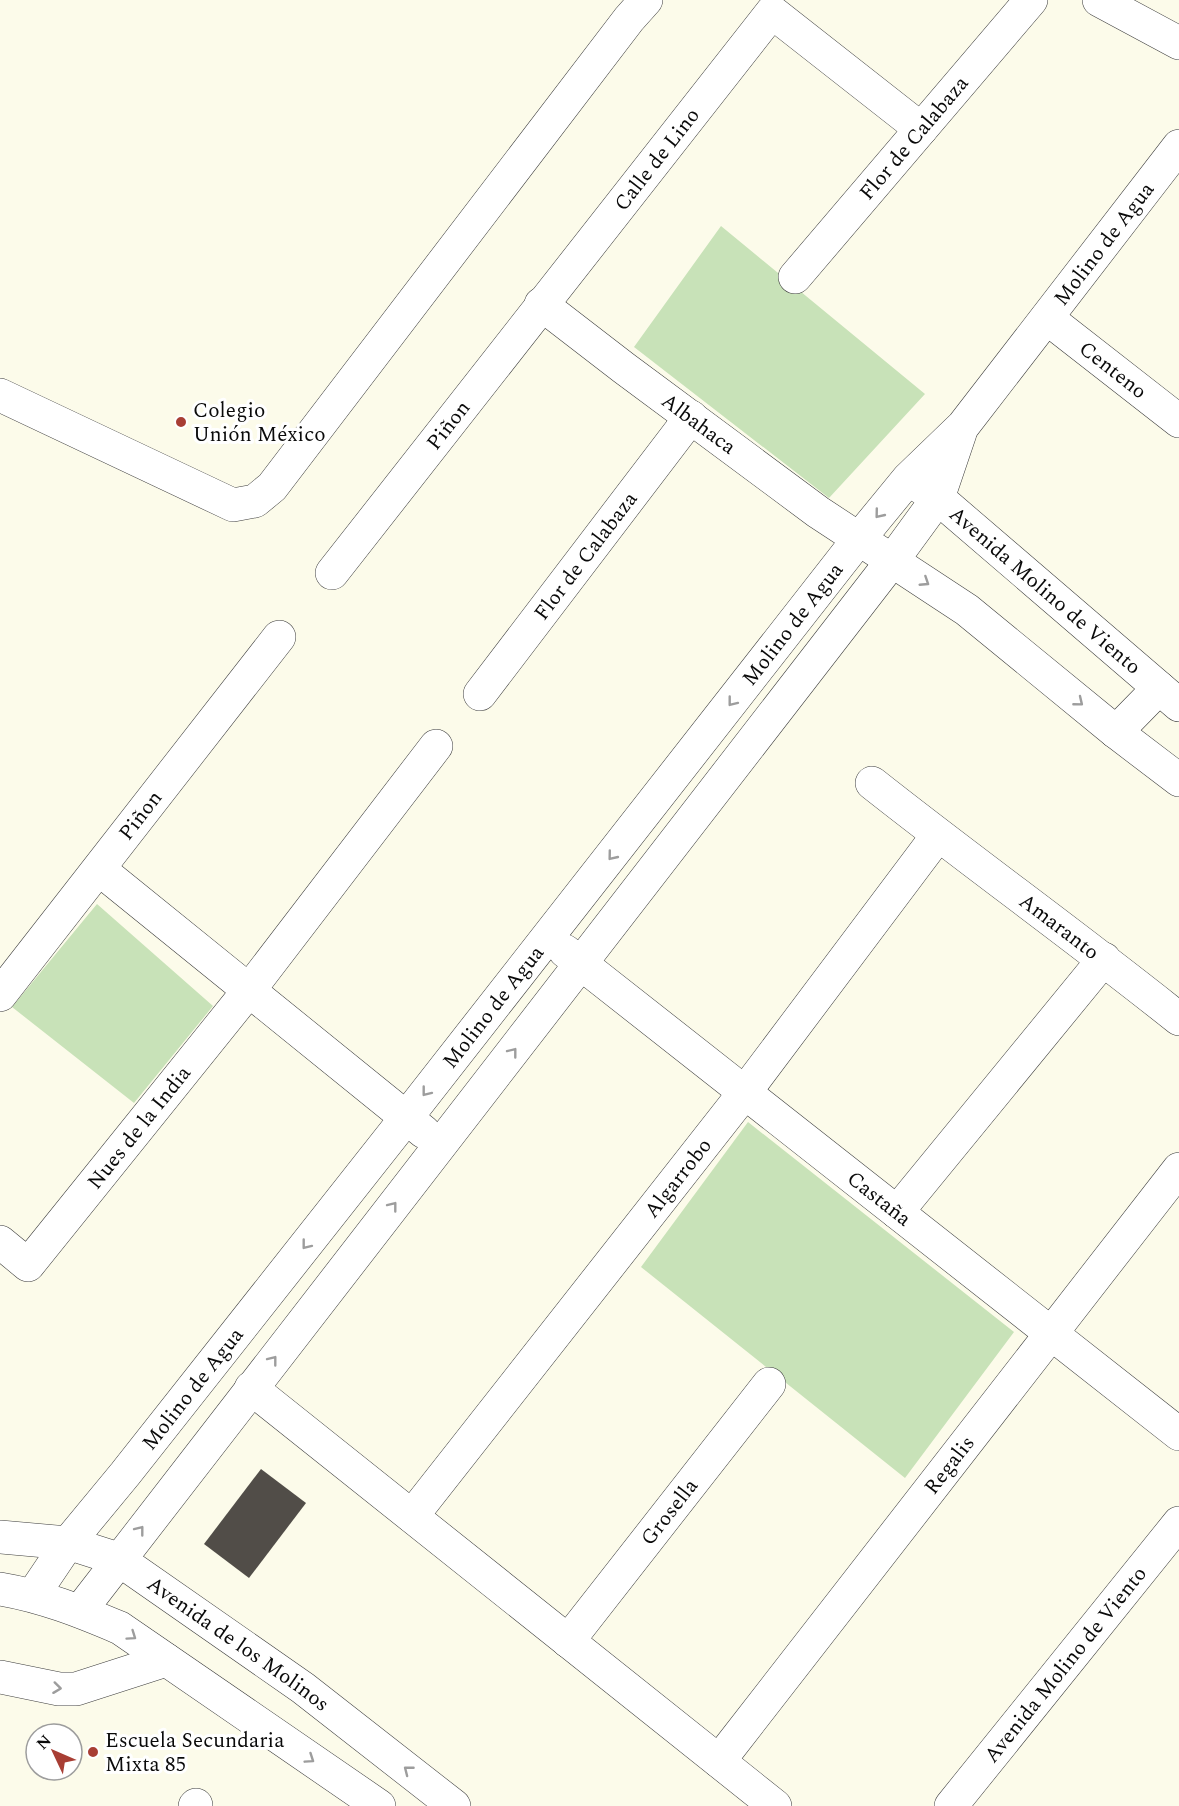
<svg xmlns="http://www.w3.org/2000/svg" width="1179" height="1806" viewBox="0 0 1179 1806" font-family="Spectral,serif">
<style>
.green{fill:#c8e2b8}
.building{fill:#514d48}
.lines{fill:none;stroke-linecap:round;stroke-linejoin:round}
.minor-casing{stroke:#3d3d3d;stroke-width:34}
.minor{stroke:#fff;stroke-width:33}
.oneway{stroke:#9d9d9d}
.poi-dot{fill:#a83e34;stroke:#fff;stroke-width:2}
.labels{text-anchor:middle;stroke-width:6;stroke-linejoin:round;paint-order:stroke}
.street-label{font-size:21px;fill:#0a0a0a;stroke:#fff}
.poi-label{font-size:21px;fill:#0a0a0a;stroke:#fff;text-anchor:start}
</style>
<rect width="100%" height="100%" fill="#fcfbea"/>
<path class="green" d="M721,226L925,394L829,498L634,347Z
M97,904L213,1006L134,1103L12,1007Z
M748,1122L1014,1332L905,1478L641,1267Z"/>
<path class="building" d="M261,1469L306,1503L249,1578L204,1544Z"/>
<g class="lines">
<defs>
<g id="minor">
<path d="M1099,0L1179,43"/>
<path id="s1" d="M795,277L1031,0"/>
<path id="s2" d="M541,304L624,368L818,512L967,610L1116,732L1179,780"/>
<path id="s3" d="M1047,318L1179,421"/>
<path d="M0,395L233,505L255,501L272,487L629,19L646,0"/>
<path id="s4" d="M919,486L938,498L1179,705"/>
<path id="s5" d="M332,573L772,12L921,129"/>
<path id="s6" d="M480,694L691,417"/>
<path d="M1116,732L1159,688"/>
<path id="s7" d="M872,783C973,863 1078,938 1179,1019"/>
<path d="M99,869L424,1132"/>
<path id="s8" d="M565,951L1179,1434"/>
<path id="s9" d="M0,995L279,637"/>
<path d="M897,1212L1104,959"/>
<path id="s10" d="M0,1242L28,1265L250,989L436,746"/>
<path d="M251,1388L775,1806"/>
<path id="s11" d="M412,1516L745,1092L938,835"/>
<path id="s12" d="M0,1537L68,1543L118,1559L303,1688L454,1806"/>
<path d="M0,1589C42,1596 80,1611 120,1628L379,1806"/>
<path id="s13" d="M33,1595L68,1543L125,1474L406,1118L858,540L908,479L963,426L1179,146"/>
<path d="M80,1611L892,561L938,498L960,433"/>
<path id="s14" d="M568,1641L769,1384"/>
<path d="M0,1677L59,1689H76L166,1660"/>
<path id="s15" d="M719,1761L1179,1169"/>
<path d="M195,1806L196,1805"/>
<path id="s16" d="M951,1806L1179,1523"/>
</g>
</defs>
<use href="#minor" class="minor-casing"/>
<use href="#minor" class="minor"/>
</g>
<defs><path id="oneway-chevron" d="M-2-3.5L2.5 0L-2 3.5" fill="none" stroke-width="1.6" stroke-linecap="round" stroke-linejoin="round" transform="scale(1.5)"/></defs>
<g class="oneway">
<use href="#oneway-chevron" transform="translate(879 514) rotate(129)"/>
<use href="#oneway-chevron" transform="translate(925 582) rotate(33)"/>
<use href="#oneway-chevron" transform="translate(732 702) rotate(128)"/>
<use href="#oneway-chevron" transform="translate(1079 702) rotate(39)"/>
<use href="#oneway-chevron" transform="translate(612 856) rotate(129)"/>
<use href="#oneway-chevron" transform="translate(513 1052) rotate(-52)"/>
<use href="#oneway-chevron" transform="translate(426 1092) rotate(128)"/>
<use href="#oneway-chevron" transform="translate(393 1206) rotate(-52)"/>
<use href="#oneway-chevron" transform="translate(306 1245) rotate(128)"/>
<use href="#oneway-chevron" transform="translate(273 1360) rotate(-52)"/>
<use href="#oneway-chevron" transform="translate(140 1530) rotate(-52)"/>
<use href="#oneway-chevron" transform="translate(132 1636) rotate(35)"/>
<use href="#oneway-chevron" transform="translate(57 1688) rotate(7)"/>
<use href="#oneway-chevron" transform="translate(310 1759) rotate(34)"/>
<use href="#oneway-chevron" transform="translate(408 1770) rotate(-142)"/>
</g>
<g class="poi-dot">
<circle cx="181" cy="422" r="6"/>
<circle cx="93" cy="1752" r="6"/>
</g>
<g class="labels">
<g class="street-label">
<text dy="7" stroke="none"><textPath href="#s1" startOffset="183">Flor de Calabaza</textPath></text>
<text dy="7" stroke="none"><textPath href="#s5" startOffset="526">Calle de Lino</textPath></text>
<text dy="7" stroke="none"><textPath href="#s13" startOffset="1725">Molino de Agua</textPath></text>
<text dy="7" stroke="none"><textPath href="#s3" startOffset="84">Centeno</textPath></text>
<text dy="7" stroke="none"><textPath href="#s2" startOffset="198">Albahaca</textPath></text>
<text dy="7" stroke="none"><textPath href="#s5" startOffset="188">Piñon</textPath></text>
<text dy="7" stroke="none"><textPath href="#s6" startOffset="174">Flor de Calabaza</textPath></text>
<text dy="7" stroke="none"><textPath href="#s4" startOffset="164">Avenida Molino de Viento</textPath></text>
<text dy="7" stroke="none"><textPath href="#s13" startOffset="1233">Molino de Agua</textPath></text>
<text dy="7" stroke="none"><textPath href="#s9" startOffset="228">Piñon</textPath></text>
<text dy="7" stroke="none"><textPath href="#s7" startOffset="236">Amaranto</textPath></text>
<text dy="7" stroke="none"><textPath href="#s13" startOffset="747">Molino de Agua</textPath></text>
<text dy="7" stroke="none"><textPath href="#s10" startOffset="213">Nues de la India</textPath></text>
<text dy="7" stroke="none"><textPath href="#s11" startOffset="430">Algarrobo</textPath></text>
<text dy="7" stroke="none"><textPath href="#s8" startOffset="400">Castaña</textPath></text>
<text dy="7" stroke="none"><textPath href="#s13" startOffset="261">Molino de Agua</textPath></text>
<text dy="7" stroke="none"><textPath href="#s15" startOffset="375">Regalis</textPath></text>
<text dy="7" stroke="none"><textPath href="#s14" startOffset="164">Grosella</textPath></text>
<text dy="7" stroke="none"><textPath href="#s12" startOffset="268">Avenida de los Molinos</textPath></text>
<text dy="7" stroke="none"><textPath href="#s16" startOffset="182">Avenida Molino de Viento</textPath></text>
</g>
<g class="poi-label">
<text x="193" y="417">Colegio<tspan x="193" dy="24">Unión México</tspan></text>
<text x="105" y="1747">Escuela Secundaria<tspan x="105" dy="24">Mixta 85</tspan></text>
</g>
</g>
<g transform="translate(54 1752) rotate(314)"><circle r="28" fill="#ffffff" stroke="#9d9d9d" stroke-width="1.5"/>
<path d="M0-4.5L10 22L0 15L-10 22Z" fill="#a83e34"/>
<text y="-9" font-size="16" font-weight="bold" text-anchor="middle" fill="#0a0a0a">N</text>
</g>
</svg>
